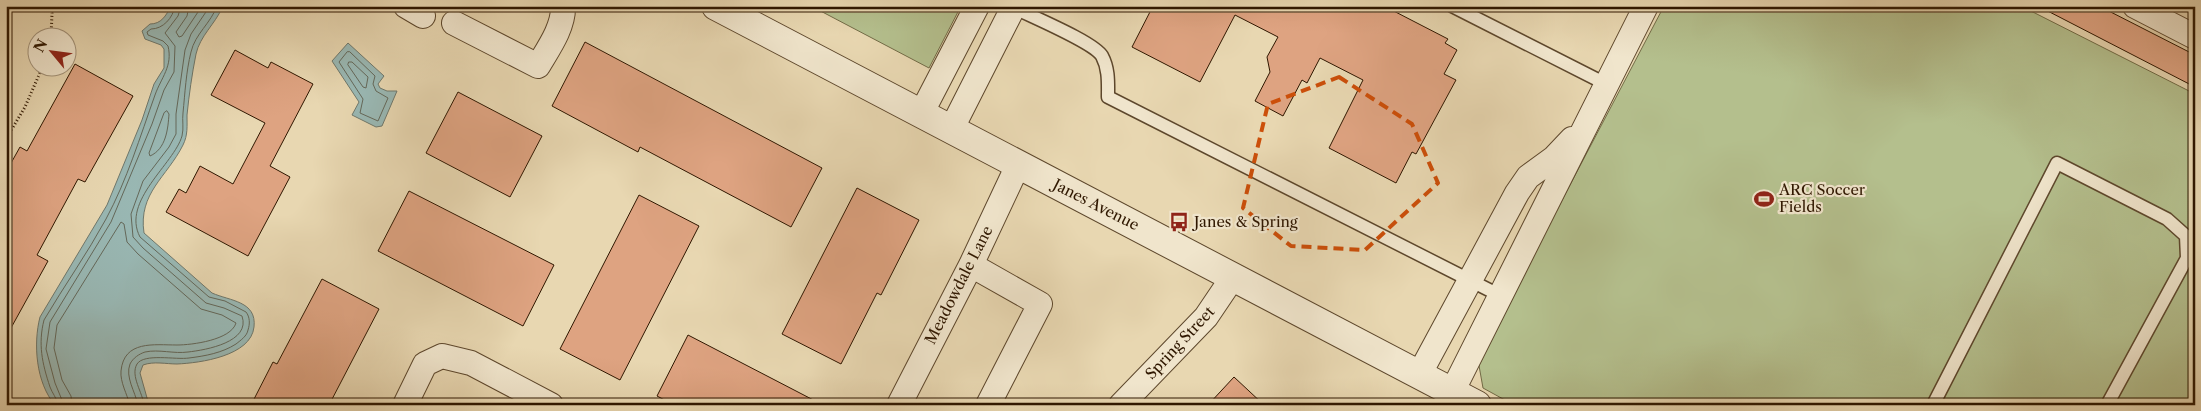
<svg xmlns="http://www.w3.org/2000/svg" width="2201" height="411" viewBox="0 0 2201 411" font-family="'Libre Caslon Text',serif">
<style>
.green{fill:#b4bf8d;stroke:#726b46}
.water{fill:#99b8b4;stroke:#6f786c}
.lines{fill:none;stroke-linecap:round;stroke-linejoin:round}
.shore{stroke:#64685a;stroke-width:1}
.building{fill:#dea381;stroke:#2f1700}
.service-casing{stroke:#5d472c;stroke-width:15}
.minor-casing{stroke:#5d472c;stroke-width:26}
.tertiary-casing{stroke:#5d472c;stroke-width:30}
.path{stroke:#2f1700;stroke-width:3;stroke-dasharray:1 2.5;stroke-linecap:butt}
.service{stroke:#f0e5cc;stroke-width:12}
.minor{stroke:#f0e5cc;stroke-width:24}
.tertiary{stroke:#f0e5cc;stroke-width:28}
.marked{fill:none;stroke:#cc4f0a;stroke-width:4;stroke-dasharray:10 6;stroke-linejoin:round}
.labels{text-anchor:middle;stroke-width:4.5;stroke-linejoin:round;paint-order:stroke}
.poi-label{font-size:15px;fill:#2f1700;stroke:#f0e5cc;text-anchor:start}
.street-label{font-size:15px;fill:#2f1700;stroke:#f0e5cc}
</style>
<rect width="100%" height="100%" fill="#e8d7b1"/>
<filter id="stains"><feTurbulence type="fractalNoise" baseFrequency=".004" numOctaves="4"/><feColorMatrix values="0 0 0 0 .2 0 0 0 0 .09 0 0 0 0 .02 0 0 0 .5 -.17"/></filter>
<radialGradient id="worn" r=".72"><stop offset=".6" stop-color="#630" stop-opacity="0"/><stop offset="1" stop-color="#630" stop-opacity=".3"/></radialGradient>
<path class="green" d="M811,6H961L929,68Z
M1664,6H2021L2195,94V405H1514L1483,388L1478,360Z"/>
<path class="water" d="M171,6H222V8C215,24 200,36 196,54C192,74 189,95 187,115C187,126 188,135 183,145C167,177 138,193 144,233L212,293C230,301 257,301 254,327C251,356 200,363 177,364C166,364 154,361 143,365L140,373L149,405H55C36,383 33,344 40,317L107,205L142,120L154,84L164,68V49L161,45L145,39L142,31L150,24C161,24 166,16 171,6Z
M348,43L384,76L378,84L380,88L387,91H397L382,126L376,127L352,115L359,102L332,61Z"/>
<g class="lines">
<path class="shore" d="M189,6L187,16L176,32L179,37L182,36L202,6
M350,52L375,76L373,84L376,91L388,98L378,121L360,113L363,99L339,62L347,52Z
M349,62H352L368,77L366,88L363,87L348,65Z
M167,111L169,114C168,129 166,149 150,156L149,153L164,113Z
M58,405C57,398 52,393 50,387C42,363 38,344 44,320C64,286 87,254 106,219C127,180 140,137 155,95C161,78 173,66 168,46L163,41L148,35L147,32L151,29C163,29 173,18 175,6
M64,405L55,383L46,349L50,322L111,222L152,124L164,90L174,72L175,46L165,33L178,16L181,6
M72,405L71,396L62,380L54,348L57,325L121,222L124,224L127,242L138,254L201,309L222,315L236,323C231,340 192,345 177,345C154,345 124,340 121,371C120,382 127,394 130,405
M138,405C135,391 125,377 130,364C133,358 139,354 145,352C159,349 174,354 188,352C206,350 251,342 242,316L224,308L206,303L143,248L133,237L131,214L143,181L169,147L176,134V114L185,50L191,34L210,6
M144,405C143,393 130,376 137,364C144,353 176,360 189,358C205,356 222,353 236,344C241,340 247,336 248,330C250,324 250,317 246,312L225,301L209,297L140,237C121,201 174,164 182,136C184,128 182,120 183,113C185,93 186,72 191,52C195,34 211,23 217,6"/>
</g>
<path class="building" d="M1153,6H1384L1448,39L1445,43L1457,50L1444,74L1456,80L1416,154L1412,152L1396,183L1329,148L1363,80L1320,58L1307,83L1302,80L1283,116L1255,101L1270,72L1267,57L1278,37L1235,15L1200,82L1132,47Z
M2038,6H2099L2195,55V87Z
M585,42L822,168L791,227L640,147L638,152L552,106Z
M235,50L268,68L271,62L313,84L270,166L290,177L248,256L166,212L179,189L186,193L200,166L233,184L265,123L211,95Z
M75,64L133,96L85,182L78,179L37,255L48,261L6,337V172L20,147L27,151Z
M458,92L542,136L510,197L426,153Z
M857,188L919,220L881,295L877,293L841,364L782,334Z
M409,191L554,265L523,326L378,251Z
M639,195L699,226L620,380L560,349Z
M322,279L379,309L329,405H251L273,362L277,364Z
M688,335L823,405H674L657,396Z
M1234,377L1264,405H1208Z"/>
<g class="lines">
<defs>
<path id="service" d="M1452,6L1606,84
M1013,7C1030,16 1094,42 1102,56C1109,69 1108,83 1108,97L1501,296
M1933,405L2057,163L2167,219L2186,236L2187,258L2107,405"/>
<path id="minor" d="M406,6L423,16
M2135,6L2195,37
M454,23L538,66C548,49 564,27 563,6
M921,114L977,6
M951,130L1014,6
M971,265L1040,304L988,405
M1419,375L1517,193L1528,177L1554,158L1572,139
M1452,392L1646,6
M405,405L425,364L442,356L471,363L551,405
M899,405L971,265L1018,165
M1121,405L1206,317L1233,277"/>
<path id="tertiary" d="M716,6L1477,405"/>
</defs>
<use href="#service" class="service-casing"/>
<use href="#minor" class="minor-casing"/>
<use href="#tertiary" class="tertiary-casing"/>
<path class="path" d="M49,6L52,13L51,38
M6,139L25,107L42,68"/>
<use href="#service" class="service"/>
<use href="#minor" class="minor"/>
<use href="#tertiary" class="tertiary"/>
</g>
<path class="marked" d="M1339,77L1412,124L1438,183L1365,250L1291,246L1243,208L1268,104Z"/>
<defs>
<symbol id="stadium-bare" viewBox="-9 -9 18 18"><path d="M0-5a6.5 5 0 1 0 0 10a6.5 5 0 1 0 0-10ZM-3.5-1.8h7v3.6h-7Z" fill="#8f2418" stroke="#f0e5cc" stroke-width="2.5" paint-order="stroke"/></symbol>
<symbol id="bus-bare" viewBox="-9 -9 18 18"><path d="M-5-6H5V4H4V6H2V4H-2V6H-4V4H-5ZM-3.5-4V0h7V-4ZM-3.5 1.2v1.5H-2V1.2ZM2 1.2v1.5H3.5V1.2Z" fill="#8f2418" stroke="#f0e5cc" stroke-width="2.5" paint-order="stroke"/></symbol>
</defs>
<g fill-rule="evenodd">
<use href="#stadium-bare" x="1750" y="185" width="28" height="28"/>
<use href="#bus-bare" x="1165" y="208" width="28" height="28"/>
</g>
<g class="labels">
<g class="poi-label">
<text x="1779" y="195">ARC Soccer<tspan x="1779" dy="17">Fields</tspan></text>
<text x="1194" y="227">Janes &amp; Spring</text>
</g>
<g class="street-label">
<text transform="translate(1096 205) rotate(27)" y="5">Janes Avenue</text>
<text transform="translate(959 285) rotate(-63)" y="5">Meadowdale Lane</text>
<text transform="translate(1180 343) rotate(-47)" y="5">Spring Street</text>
</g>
</g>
<rect width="2201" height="411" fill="none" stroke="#e8d7b1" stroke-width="25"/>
<rect x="8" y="8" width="2186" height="396" fill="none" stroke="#2f1700" stroke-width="2.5"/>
<rect x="12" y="12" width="2176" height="386" fill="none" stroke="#2f1700"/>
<g transform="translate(52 52) rotate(299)"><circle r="24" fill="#f0e5cc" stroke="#a3937a"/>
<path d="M0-4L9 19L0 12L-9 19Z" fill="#8f2418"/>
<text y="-8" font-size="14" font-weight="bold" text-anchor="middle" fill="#2f1700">N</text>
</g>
<rect width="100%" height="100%" filter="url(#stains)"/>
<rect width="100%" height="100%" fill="url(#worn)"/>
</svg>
